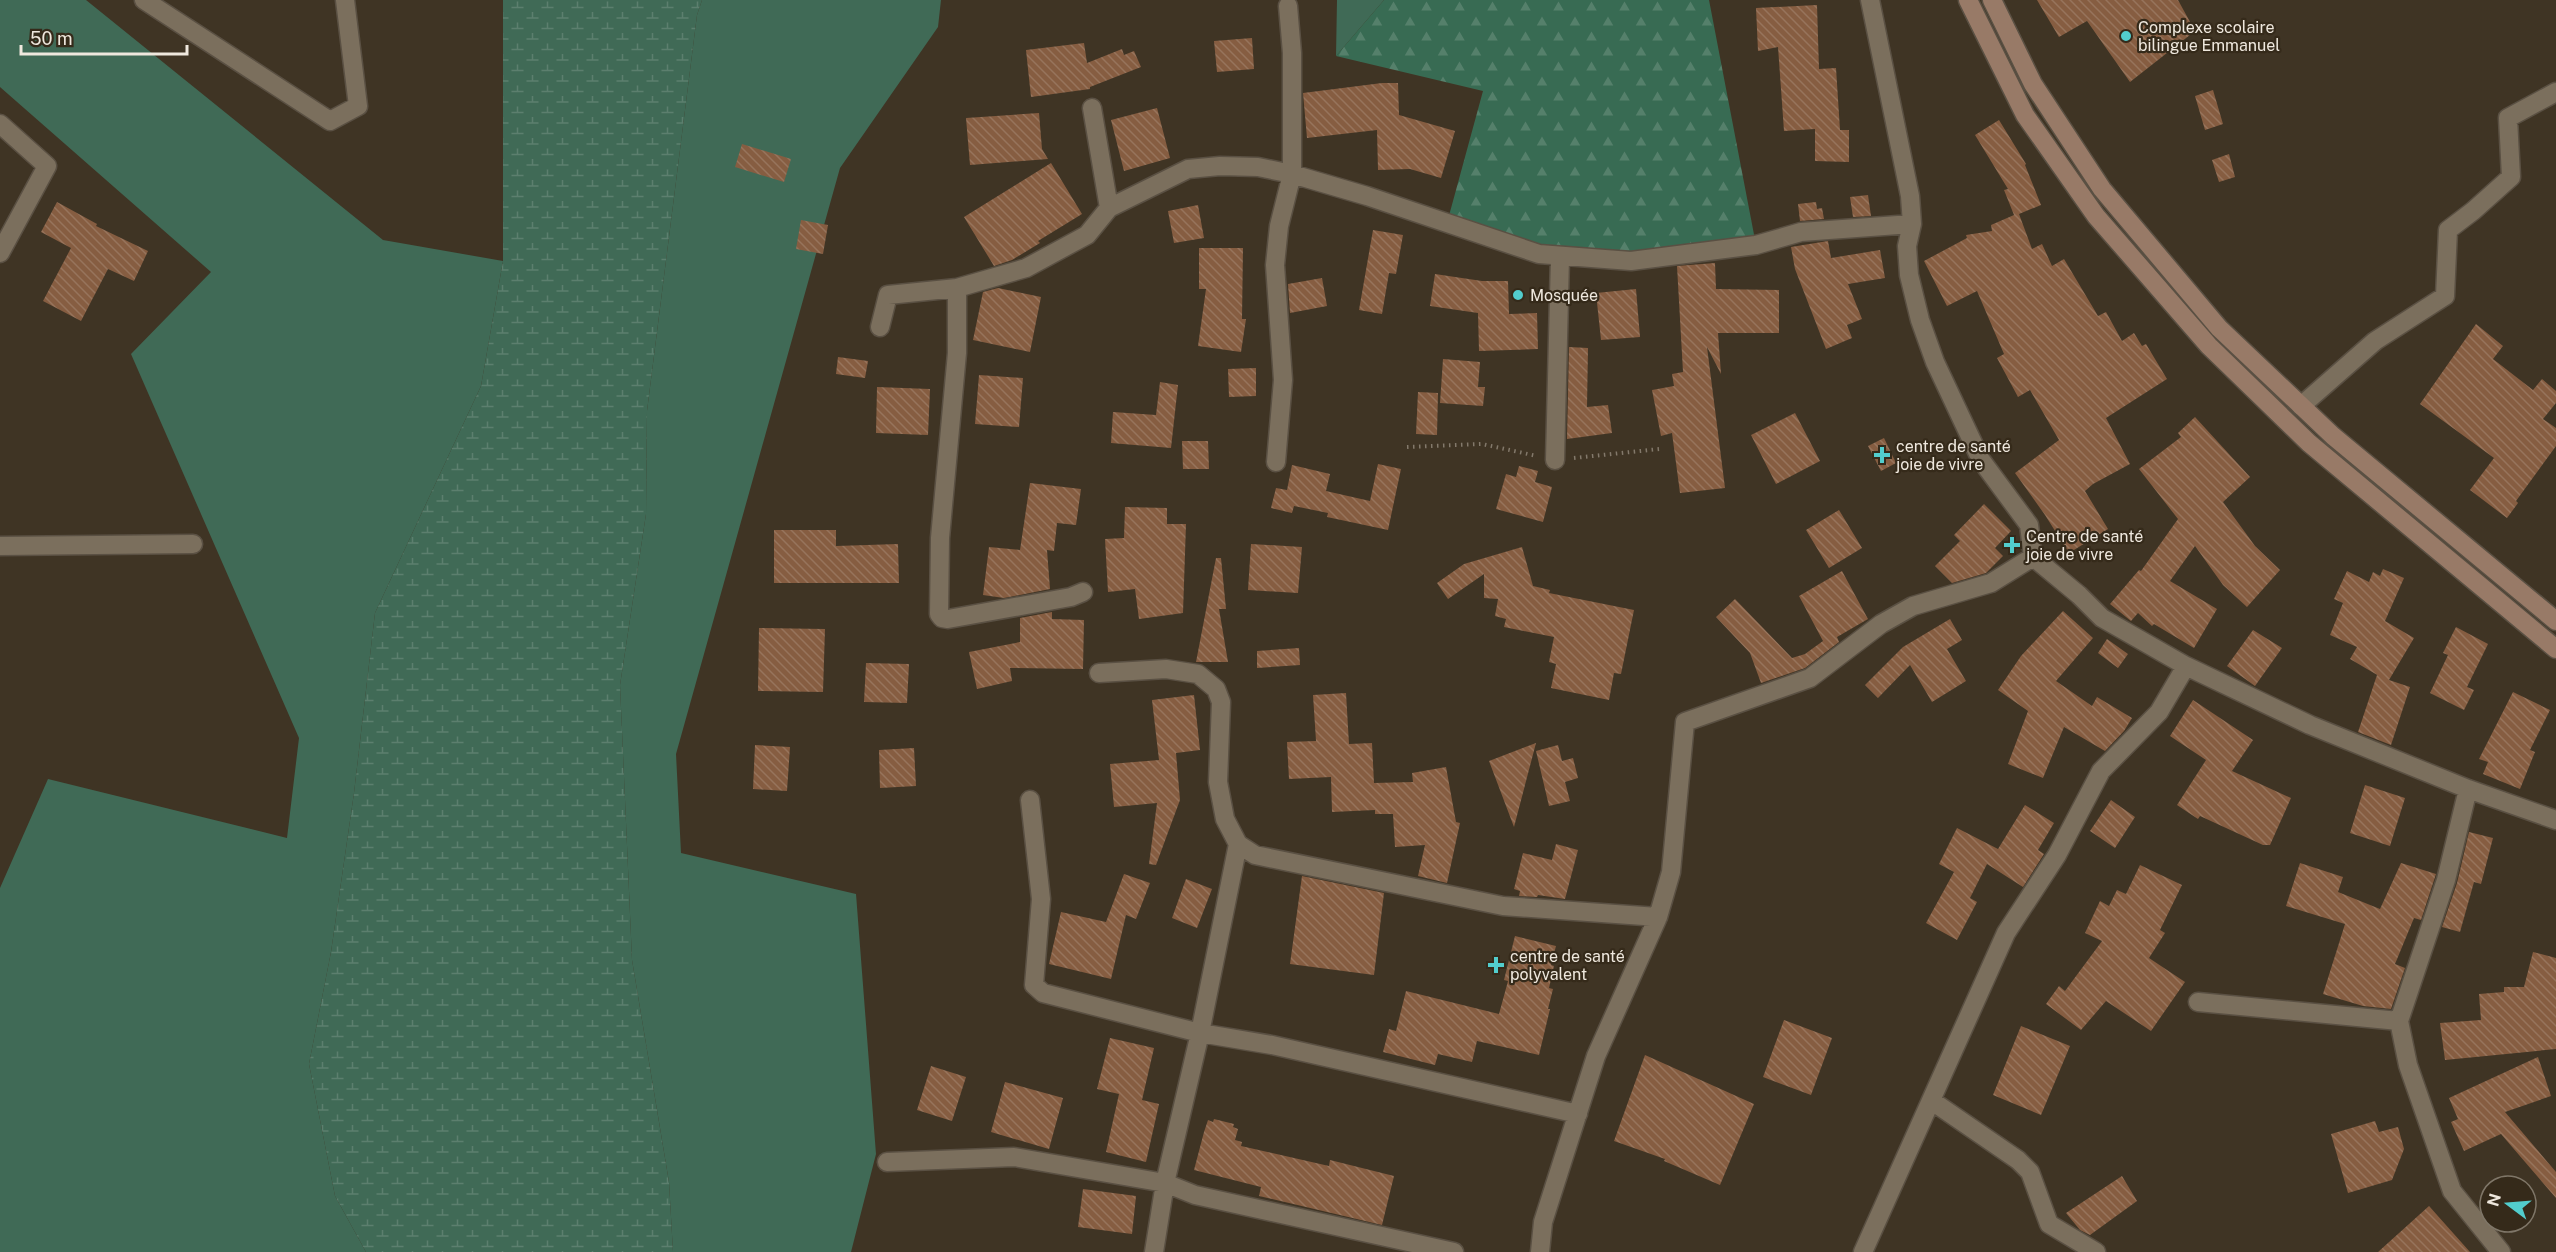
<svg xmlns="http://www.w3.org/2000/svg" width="2556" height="1252" viewBox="0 0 2556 1252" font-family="'Public Sans',sans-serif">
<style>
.grass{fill:#406a56}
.forest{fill:url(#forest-firs)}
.wetland{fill:url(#wetland-marsh)}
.building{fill:url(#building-back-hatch)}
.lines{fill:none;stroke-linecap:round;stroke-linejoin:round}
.street-casing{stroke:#5a5043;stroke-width:21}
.secondary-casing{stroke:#5a5043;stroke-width:21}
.path{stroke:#83796b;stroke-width:4;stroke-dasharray:1.5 4.5;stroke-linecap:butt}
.street{stroke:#7b6f5d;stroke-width:18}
.secondary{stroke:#987a67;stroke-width:18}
.poi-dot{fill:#52cdcd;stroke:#352a1a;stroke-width:2}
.labels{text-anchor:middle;stroke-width:4.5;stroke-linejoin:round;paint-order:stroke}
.poi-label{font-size:16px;fill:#efe8de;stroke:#352a1a;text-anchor:start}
</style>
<defs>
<pattern id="forest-firs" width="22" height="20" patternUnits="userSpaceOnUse" patternTransform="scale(1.5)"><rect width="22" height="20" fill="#386b53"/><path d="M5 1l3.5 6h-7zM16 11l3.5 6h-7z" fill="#55806b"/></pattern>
<pattern id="wetland-marsh" width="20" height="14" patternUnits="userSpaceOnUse" patternTransform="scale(1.5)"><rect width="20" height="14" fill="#406a56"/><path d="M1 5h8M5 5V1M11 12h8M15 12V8" fill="none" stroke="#5c7f6e"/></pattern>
<pattern id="building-back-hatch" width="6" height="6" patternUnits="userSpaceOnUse" patternTransform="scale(1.5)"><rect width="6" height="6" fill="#865d41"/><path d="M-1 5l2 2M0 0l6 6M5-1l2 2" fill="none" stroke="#97745c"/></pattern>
</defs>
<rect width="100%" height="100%" fill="#3f3424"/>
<path class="grass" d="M0,0H86L383,240L503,261L481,386L375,613L354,793L331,952L309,1064L335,1196L366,1252H0V888L48,779L287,838L299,738L131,354L211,272L0,87Z
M702,0H941L938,27L840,168L676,754L681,853L856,894L876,1154L851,1252H673L669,1182L632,960L620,685L646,514L647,411L697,15Z
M1337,0H1384L1336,56Z"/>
<path class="forest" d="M1384,0H1709L1756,245L1567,257L1447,223L1483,91L1336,56Z"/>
<path class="wetland" d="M503,0H702L697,15L647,411L646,514L620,685L632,960L669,1182L673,1252H366L335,1196L309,1064L331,952L354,793L375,613L481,386L503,261Z"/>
<path class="building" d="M2037,0H2178L2195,31L2130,82L2087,21L2059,37Z
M1817,5L1819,69L1836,68L1840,130H1849V162L1815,161V129L1784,131L1778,47L1758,51L1756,8Z
M1252,38L1254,69L1217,72L1214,41Z
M1084,43L1087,63L1122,49L1124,55L1134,51L1141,67L1090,87V89L1031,97L1026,50Z
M1382,83H1398L1399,115L1455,131L1441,178L1410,169L1378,170L1377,130L1307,138L1303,93Z
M2213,90L2223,124L2205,130L2195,96Z
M1157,108L1170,158L1124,171L1111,120Z
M1039,113L1042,149L1048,159L970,165L966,118Z
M1999,120L2026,164L2025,165L2041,205L2019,214L2032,249L2042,244L2052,266L2064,259L2098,316L2106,312L2122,341L2134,333L2142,346L2146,344L2167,379L2106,418L2130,464L2093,484L2085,491L2108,529L2069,553L2045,515L2015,473L2059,440L2030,390L2018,397L1997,358L2004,354L1977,291L1947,306L1924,261L1967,238L1966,235L1992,231L1991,225L2014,215L2004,190L2008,189L1975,135Z
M742,144L791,159L784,182L735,167Z
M2229,154L2235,177L2219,182L2212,160Z
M1051,163L1082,214L1038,241L1040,243L1012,260L994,266L964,217Z
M1868,195L1871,216L1853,217L1850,197Z
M57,202L97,224L96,226L148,251L134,281L108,269L81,321L43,301L71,248L41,232Z
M1816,202L1817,209L1822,208L1824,219L1800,221L1798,204Z
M1198,205L1204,238L1174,243L1168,211Z
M801,220L828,225L823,254L796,249Z
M1373,230L1403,235L1396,274L1389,273L1382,314L1359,310Z
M1828,241L1831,258L1880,250L1885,278L1848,284L1862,319L1847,325L1852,338L1826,349L1795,269L1791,247Z
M1199,248H1243L1242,319H1246L1241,352L1198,346L1206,289H1199Z
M1715,263L1716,289L1779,290V333H1718L1721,374L1707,347L1725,488L1680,493L1672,433L1661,436L1652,390L1674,386L1672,374L1683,372L1677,266Z
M1435,274L1482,281H1508L1509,314L1537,313L1538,349L1479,351L1478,313L1430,306Z
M1322,278L1327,306L1290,313L1288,284Z
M998,288L1041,297L1030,352L973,340L983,292Z
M1636,289L1640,337L1601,340L1596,293Z
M2476,324L2503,346L2493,359L2533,390L2542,379L2556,391V403L2543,419L2556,428V446L2516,501L2518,503L2507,518L2470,490L2494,458L2420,404Z
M1569,347L1588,348L1587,407L1608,405L1612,433L1567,439Z
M838,357L868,361L865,378L836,374Z
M1443,359L1480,362L1478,387H1485L1483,406L1440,403Z
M1256,368V396L1229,397L1228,369Z
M979,375L1023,378L1019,427L975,424Z
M1160,382L1178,385L1171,448L1111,443L1113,412L1156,415Z
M877,387L930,389L928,435L876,433Z
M1418,392L1438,393L1437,435L1416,434Z
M1795,413L1820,461L1776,484L1751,435Z
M2195,417L2250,477L2223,502L2255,546L2280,570L2247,607L2223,585L2195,546L2170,581L2217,609L2194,648L2154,624L2152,626L2138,613L2131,621L2110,604L2139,570L2141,571L2178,519L2139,469L2181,437L2178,433Z
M1884,438L1896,463L1881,471L1868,446Z
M1182,441H1208L1209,469H1183Z
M1378,464L1401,469L1388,530L1327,517L1328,513L1294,506L1292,513L1271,508L1276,488L1287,490L1292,465L1330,474L1326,491L1370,501Z
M1519,466L1538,471L1535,482L1552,487L1543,522L1496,509L1506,474L1516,477Z
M1030,483L1081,489L1076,525L1057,523L1054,551L1047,550L1050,589L1004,598L983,595L989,547L1020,550Z
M1984,504L2011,531L1995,548L2003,556L1986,573L1952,583L1935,566L1960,541L1954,535Z
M1125,507L1167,508V524H1186L1183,613L1139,619L1135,589L1108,592L1105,539L1124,538Z
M1839,510L1862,548L1829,568L1806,530Z
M774,530H836V546L898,544L899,583H774Z
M1251,544L1302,547L1298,593L1248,590Z
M1522,547L1533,586L1550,590L1549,593L1634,610L1621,674L1614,673L1609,700L1551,688L1556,664L1549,662L1554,637L1504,627L1506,619L1495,616L1498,599L1484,598V574L1448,599L1437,583L1464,564Z
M1216,558H1221L1226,609H1219L1228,662H1196Z
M2383,569L2404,578L2385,621L2414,638L2389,680L2410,687L2391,745L2358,732L2377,675L2379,676L2350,659L2357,647L2330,635L2343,603L2334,599L2347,571L2369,582L2373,572L2380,576Z
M1842,571L1868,619L1837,637L1839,642L1805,668L1761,683L1750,653L1716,617L1735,599L1792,658L1805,654L1823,641L1799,596Z
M2063,611L2093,638L2056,681L2092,706L2097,697L2132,718L2124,731L2105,751L2064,727L2043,778L2008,764L2028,711L1998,690L2021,656Z
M1052,612V619L1084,620L1083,669L1010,668L1012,681L977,689L969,652L1020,642V618Z
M1950,619L1962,640L1947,649L1966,681L1932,702L1910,665L1878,698L1865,685L1903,647Z
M2456,627L2488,644L2467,687L2474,690L2464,710L2430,693L2448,655L2443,653Z
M759,628L825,629L823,692L758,691Z
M2253,630L2282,648L2255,686L2227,666Z
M2107,639L2128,654L2118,668L2098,653Z
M1299,648L1300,665L1257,668V651Z
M866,663L909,664L907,703L864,702Z
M2513,692L2550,710L2530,750L2535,752L2520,789L2483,774L2488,762L2479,759Z
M1346,693L1349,744L1372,743L1374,783L1413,782L1412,773L1446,767L1456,822L1460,823L1447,883L1418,876L1425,845L1395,847L1393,814H1375V810L1332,812L1331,777L1289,779L1287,742L1316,741L1313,695Z
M1194,695L1200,750L1176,753L1180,800L1156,865L1149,864L1157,803L1114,807L1110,764L1159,760L1152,700Z
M2193,700L2253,740L2232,771L2291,798L2270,845H2263L2200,816L2198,819L2177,805L2206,760L2170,736Z
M1536,743L1514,827L1489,761Z
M755,745L790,747L787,791L753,789Z
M1558,745L1562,761L1573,758L1578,778L1565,782L1570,801L1549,806L1536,751Z
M914,748L916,786L880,788L879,750Z
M2365,785L2405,798L2390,846L2350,833Z
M2111,800L2135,817L2115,848L2090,831Z
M2025,805L2054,823L2038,850L2044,854L2023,887L1987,864L1970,898L1977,902L1957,940L1926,923L1954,872L1939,864L1957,828L1998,849Z
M2469,832L2493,838L2481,884L2474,882L2460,932L2442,927L2457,883Z
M1556,844L1578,850L1565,899L1538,895L1537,897L1519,896L1520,891L1514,889L1523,853L1552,860Z
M2300,863L2343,877L2338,892L2380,909L2401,863L2436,874L2421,920L2414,918L2395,964L2405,968L2391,1009L2363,1006L2323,994L2345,924L2286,906Z
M2140,865L2182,885L2160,930L2165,933L2149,958L2185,982L2151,1031L2106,1001L2081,1030L2046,1004L2059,986L2065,991L2102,941L2085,933L2100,901L2109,906L2117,890L2126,894Z
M1124,874L1150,883L1136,919L1126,915L1111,979L1049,964L1061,912L1106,922Z
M1302,876L1384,893L1374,975L1290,964Z
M1186,879L1212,889L1197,928L1172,918Z
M1515,936L1556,946L1551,965L1554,966L1549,988L1553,989L1548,1009H1550L1539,1055L1477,1041L1472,1062L1438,1054L1435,1065L1383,1052L1389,1029L1396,1031L1406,991L1499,1014L1508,981L1504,980Z
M2533,952L2556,958V1049L2445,1060L2440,1023L2481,1020L2479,994L2504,992V987H2524Z
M1784,1020L1832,1038L1811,1095L1763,1077Z
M2021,1026L2070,1046L2041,1115L1993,1095Z
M1110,1038L1154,1048L1142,1100L1159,1104L1146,1162L1106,1152L1119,1094L1097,1089Z
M1645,1055L1754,1104L1720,1185L1664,1161L1665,1159L1614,1141Z
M2538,1057L2551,1096L2505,1112L2556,1172V1198L2501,1134L2464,1151L2451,1122L2458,1119L2449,1098Z
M931,1066L966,1077L952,1121L917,1110Z
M1005,1082L1063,1098L1049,1149L991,1132Z
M1214,1119L1234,1124L1233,1127L1238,1129L1235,1140L1242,1142L1241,1146L1329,1166L1330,1160L1394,1176L1382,1225L1259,1196L1261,1187L1194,1170L1204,1132L1208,1120L1213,1122Z
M2375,1121L2379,1132L2398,1127L2404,1149L2392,1180L2348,1193L2331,1134Z
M2122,1176L2137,1201L2090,1235L2080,1230L2066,1213Z
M1083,1189L1136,1196L1132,1234L1078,1227Z
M2429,1206L2470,1252H2378Z"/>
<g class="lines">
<defs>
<path id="street" d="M144,0L330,121L358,106L345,0
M1870,0L1910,196L1912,224L1907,246L1909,275L1920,320L1935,362L1981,460L2029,525L2033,557L2079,595L2102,618L2186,666L2310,725L2468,789L2556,820
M1092,108L1109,208
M0,124L47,166L0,253
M957,288V353L940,538L939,614L942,618L948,619L1071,597L1083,592
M880,327L888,295L957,288L1026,268L1087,235L1109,208L1188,169L1220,166L1258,167L1292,174L1367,196L1539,254L1631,261L1756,245L1801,232L1912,224
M2301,406L2375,341L2445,296L2448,230L2473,211L2511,177L2508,118L2556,92
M1555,460L1560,257
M1276,462L1283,380L1275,265L1279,226L1292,174V53L1288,6
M0,546L193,544
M1099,673L1166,669L1198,674L1216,689L1221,702L1218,782L1225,819L1238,844L1255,855L1503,906L1658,917
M1030,800L1041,899L1034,985L1043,993L1200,1033L1238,844
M2198,1002L2399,1021L2408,1065L2452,1191L2501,1252
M2399,1021L2446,880L2468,789
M1932,1101L2018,1160L2030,1172L2049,1224L2096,1252
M887,1162L1014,1157L1165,1183L1154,1252
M1454,1252L1195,1195L1165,1183L1200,1033L1272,1045L1578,1114
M1540,1252L1543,1222L1596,1056L1658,917L1671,872L1685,722L1810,678L1881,624L1913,606L1991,583L2033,557
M1863,1252L2006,933L2057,855L2101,771L2159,712L2186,666"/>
<path id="secondary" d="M1968,0L2025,115L2096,216L2209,346L2309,443L2556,649
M1992,0L2033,84L2102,189L2219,328L2333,436L2556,621"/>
</defs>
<use href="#street" class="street-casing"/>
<use href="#secondary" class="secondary-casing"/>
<path class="path" d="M1407,447L1482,444L1537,456
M1574,458L1659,449"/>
<use href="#street" class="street"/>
<use href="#secondary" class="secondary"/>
</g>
<g class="poi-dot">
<circle cx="2126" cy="36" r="6"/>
<circle cx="1518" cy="295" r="6"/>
<path d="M1879 446h6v6h6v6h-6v6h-6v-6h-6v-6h6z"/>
<path d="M2009 536h6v6h6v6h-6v6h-6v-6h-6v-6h6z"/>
<path d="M1493 956h6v6h6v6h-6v6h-6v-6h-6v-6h6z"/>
</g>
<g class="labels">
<g class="poi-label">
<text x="2138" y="33">Complexe scolaire<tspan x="2138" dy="18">bilingue Emmanuel</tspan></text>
<text x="1530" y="301">Mosquée</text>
<text x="1896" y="452">centre de santé<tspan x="1896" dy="18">joie de vivre</tspan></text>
<text x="2026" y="542">Centre de santé<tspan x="2026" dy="18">joie de vivre</tspan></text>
<text x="1510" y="962">centre de santé<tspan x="1510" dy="18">polyvalent</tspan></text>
</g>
</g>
<g transform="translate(2508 1204) rotate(286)"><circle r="28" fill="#352a1a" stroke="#7f7668" stroke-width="1.5"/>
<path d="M0-4.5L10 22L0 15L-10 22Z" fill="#52cdcd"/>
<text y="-9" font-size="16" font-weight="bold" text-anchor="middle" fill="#efe8de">N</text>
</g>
<path d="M21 45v9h166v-9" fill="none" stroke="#efe8de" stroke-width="3"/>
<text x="30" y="45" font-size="18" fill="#efe8de" stroke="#352a1a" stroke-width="4.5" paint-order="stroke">50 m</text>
</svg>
